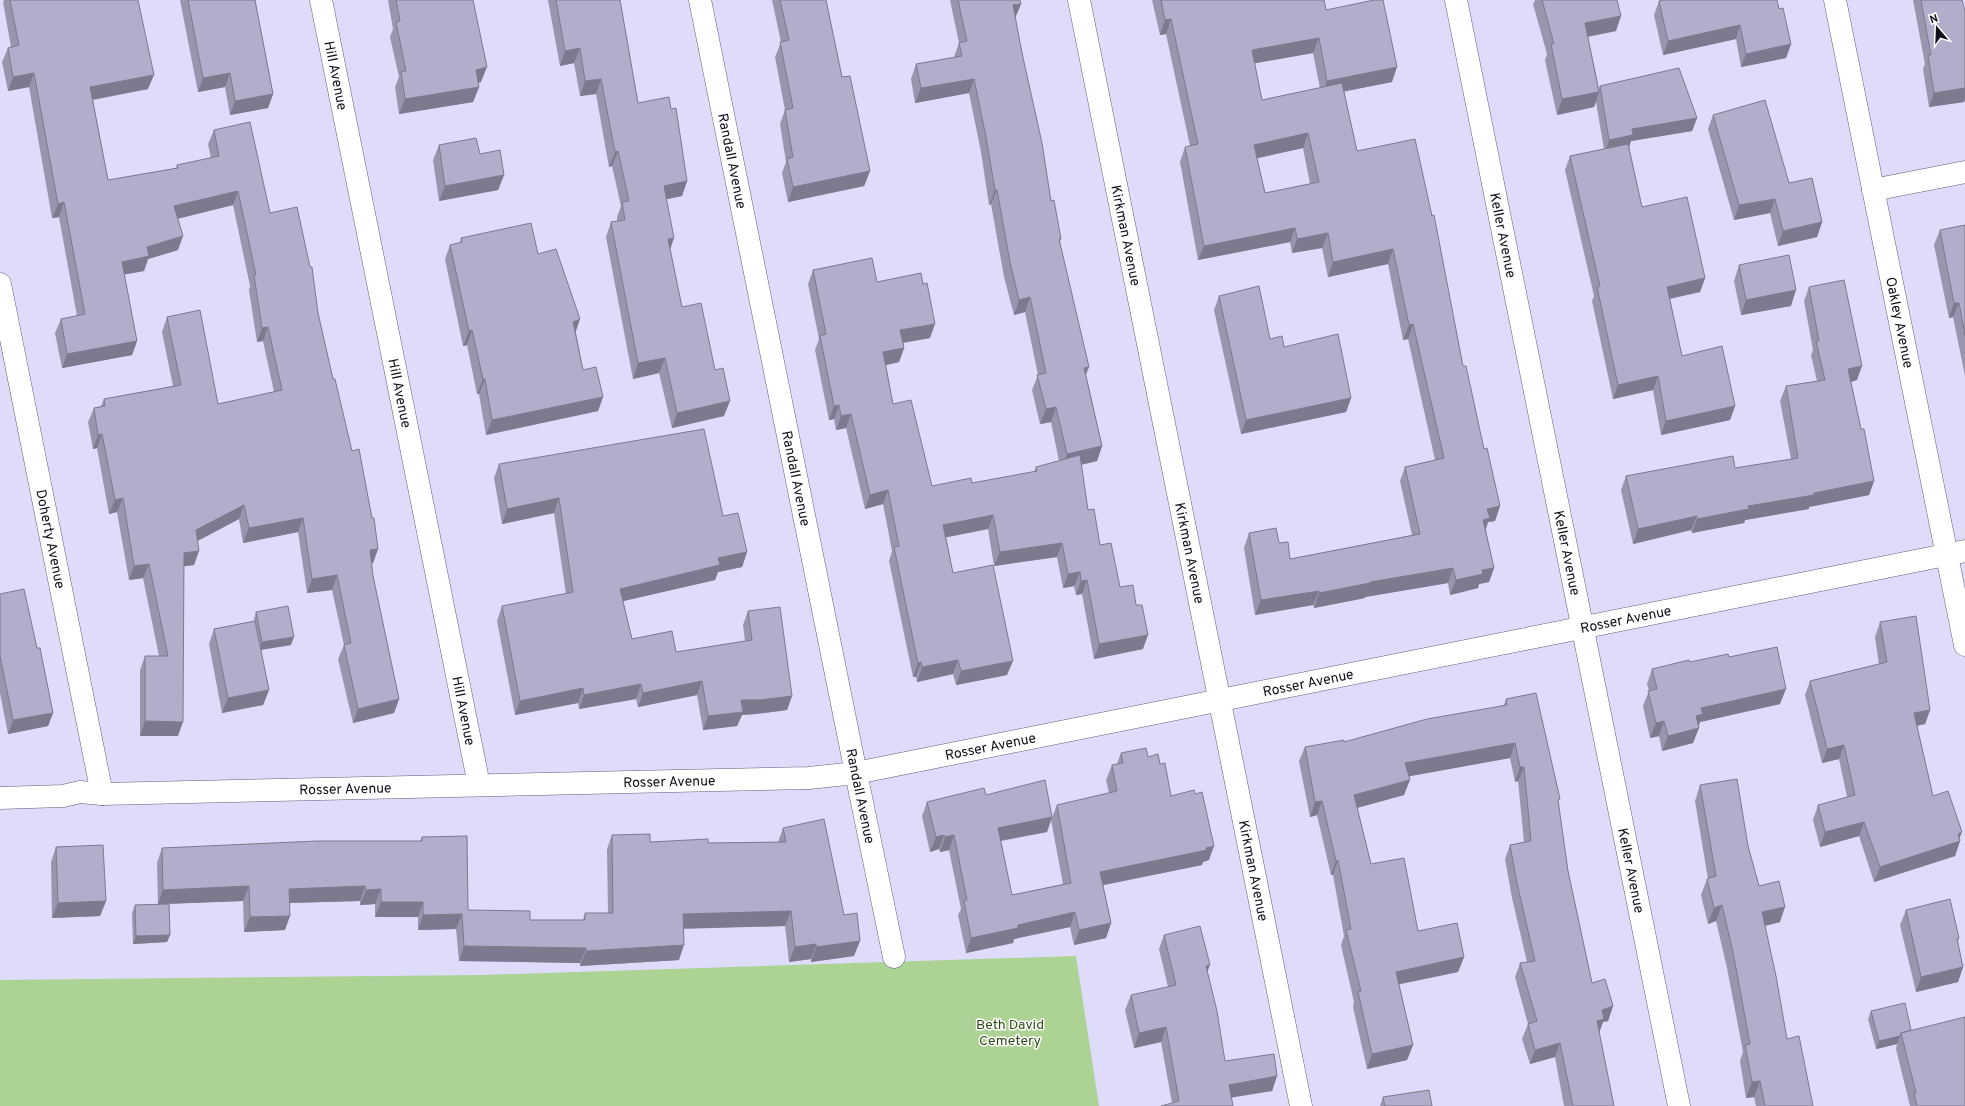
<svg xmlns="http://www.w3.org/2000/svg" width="1965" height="1106" viewBox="0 0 1965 1106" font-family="Overpass,sans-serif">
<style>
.green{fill:#acd393}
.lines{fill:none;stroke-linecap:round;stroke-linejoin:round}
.street-casing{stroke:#615d78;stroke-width:23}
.street{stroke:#fff;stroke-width:22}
.wall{fill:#9995af;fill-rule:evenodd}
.shaded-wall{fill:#7d798e}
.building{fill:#b2adcb;stroke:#7d798e;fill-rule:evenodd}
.labels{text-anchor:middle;stroke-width:3;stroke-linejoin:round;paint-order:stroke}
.street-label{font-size:14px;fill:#110f19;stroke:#fff}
.park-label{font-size:14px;fill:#2f4d18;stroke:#fff}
</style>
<rect width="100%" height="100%" fill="#dfdbfa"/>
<path class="green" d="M1076,956L1099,1106H0V980L481,975Z"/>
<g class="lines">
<defs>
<g id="street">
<path id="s1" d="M321,0L479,785"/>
<path id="s2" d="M700,0L856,773L894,957"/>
<path id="s3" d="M1079,0L1301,1106"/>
<path id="s4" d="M1456,0L1679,1106"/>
<path id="s5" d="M1835,0L1965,645"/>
<path d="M1873,190L1965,172"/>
<path id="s6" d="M0,284L102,794"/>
<path id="s7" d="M0,798L63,796L80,792L102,794L809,778L856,773L1965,551"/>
</g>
</defs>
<use href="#street" class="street-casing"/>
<use href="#street" class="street"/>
</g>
<path class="wall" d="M4,0H138L148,89L93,100L108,180L176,168L177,165L211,158L208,144L214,130L270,213L318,313L333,379L352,451L372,518L378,549L373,563L371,564L373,576L399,699L394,713L353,723L338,659L344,645L332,590L307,593L298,532L243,543L239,519L198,541L194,565L184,566L178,736H140V670L145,656H159L143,578L129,580L117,512L109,514L97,448L93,449L88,422L94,408L101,406L104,399L173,386L162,332L167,317L218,404L274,392L263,341L257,342L249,290L250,286L233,205L177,219L178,250L148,259L144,271L124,274L137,341L132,355L62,368L55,333L61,319L77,316L59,217L52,218L29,87L8,91L2,62L8,48L11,47L3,2Z
M180,0H255L273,94L268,108L230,115L225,87L198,92Z
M388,0H473L481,82L478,83L479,87L473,102L399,114L395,87L399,77L390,37L393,29Z
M548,0H620L638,103L671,109L687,181L682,196L666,199L670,249L682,307L724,416L672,428L659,373L633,379L606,237L611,222L617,221V217L621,206L612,166L609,167L596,94L580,96L574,63L560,66Z
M772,0H826L842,77L870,171L864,186L788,202L782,173L786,162L780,124L785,110L775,57L781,42Z
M950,0H1020L1021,4L1015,18L1022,53L1051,201L1061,239L1060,242L1086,374L1102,446L1097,461L1081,465L1088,510L1100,545L1120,587L1143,649L1094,659L1082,594L1076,595L1074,586L1063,588L1057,557L994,566L988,529L946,537L953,573L1007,675L956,685L953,674L917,682L916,677H913L889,561L892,551L883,504L865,509L846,428L836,430L834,419L829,420L815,350L819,339L808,284L813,270L877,282L930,338L903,343L904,348L899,362L886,365L893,404L932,486L972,483L1034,472L1036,467L1059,461L1051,422L1040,424L1032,390L1038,375L1025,312L1014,315L1004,277L991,204L989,205L981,152L969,93L915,103L911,79L916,64L954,57L959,43Z
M1152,0H1324L1326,10L1392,82L1344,91L1357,151L1463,366L1484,449L1500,506L1495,521L1488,522L1486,530L1494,568L1489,582L1479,584L1478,588L1450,595L1448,583L1365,597V598L1314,608L1313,605L1255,615L1244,548L1249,533L1279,543L1290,559L1412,535L1400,481L1405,467L1435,460L1408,339L1403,340L1388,264L1328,277L1322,248L1292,253L1290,242L1198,260L1180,162L1185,147L1190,146L1166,34L1160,35ZM1313,53L1320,88L1262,100L1254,63ZM1303,148L1310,184L1265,193L1257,158Z
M1535,0H1617L1616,31L1588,37L1599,89L1600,86L1697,118L1692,131L1631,141L1629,147L1642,207L1705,278L1700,292L1670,299L1682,356L1735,406L1730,420L1661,435L1653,390L1613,399L1592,301L1594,296L1565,170L1570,156L1604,149L1596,102L1594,107L1557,115L1545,60L1547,54L1533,4Z
M1913,0H1962L1965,11V99L1964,102L1929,107L1923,69L1925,64Z
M1659,1L1779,9L1791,44L1786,58L1741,67L1736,39L1663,55L1654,15Z
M1713,115L1822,222L1817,237L1778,246L1770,213L1734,220L1708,129Z
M439,145L480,154L504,175L498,190L439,201L433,160Z
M1965,225V376L1953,317L1949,318L1934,245L1940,230Z
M461,238L538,254L576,333L583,370L603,397L598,411L486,435L479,394H477L467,345L463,346L445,259L450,245L460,243Z
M1739,265L1791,306L1741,315L1734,281Z
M1809,287L1857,380L1851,382L1861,429L1874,481L1869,495L1809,507V509L1745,520L1744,523L1692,533L1691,530L1633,544L1621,490L1626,476L1735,468L1791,459L1780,401L1786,386L1817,381L1811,355L1813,350L1804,301Z
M1219,296L1270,339L1284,347L1351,398L1346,412L1241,434L1214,310Z
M499,464L723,516L747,552L742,567L718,572L715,580L623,601L632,639L676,652L745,641L743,625L748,611L792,696L787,710L755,714L742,715L737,726L703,730L697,695L638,707L636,699L579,709L578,703L515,715L497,621L502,606L566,594L554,513L502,524L494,478Z
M0,594L53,713L48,726L8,734L0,693Z
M256,612L291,645L261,650L269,690L263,705L222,713L209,644L214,629L254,621V619Z
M1880,622L1930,710L1925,724L1917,726L1933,796L1959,839L1960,841L1955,856L1874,882L1859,836L1820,847L1813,820L1818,805L1847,797L1839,759L1822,763L1805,695L1810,681L1879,664L1875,637Z
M1729,657L1780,704L1700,722L1693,743L1662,751L1659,736L1650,738L1643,706L1649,691L1647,684L1652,669L1690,662Z
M1506,699L1558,804L1568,871L1592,983L1613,1006L1608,1021L1603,1022L1599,1033L1614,1106H1564L1555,1057L1530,1064L1522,1039L1528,1024L1515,977L1520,963L1527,962L1512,898L1505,859L1510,845L1524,842L1518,781L1515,782L1510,758L1409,776L1404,795L1357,808L1371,864L1418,931L1464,957L1458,972L1399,984L1413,1045L1407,1060L1367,1069L1353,1007L1354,1002L1341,945L1344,936L1333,875H1331L1317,815L1310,817L1299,761L1305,747L1344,742L1504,705Z
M1121,753L1148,757L1160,764L1171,796L1209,860L1203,862L1202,865L1103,885L1111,923L1106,938L1074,945L1070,927L1014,939L1013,943L966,953L958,915L961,909L949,850L940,852L939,849L930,852L922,816L927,802L986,795L1052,817L1047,832L1001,841L1012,895L1063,884L1051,820L1057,805L1109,793L1106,780L1112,765L1117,764Z
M1700,785L1748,846L1759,886L1780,922L1765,926L1787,1039L1813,1106H1756L1754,1097L1746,1098L1740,1061L1743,1052L1727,968L1716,921L1708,924L1701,895L1707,879H1708L1695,801Z
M783,828L844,915L854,956L811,962V959L789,962L785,926L684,928L679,960L580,966V963L459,961L456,929L418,930V917H375V904L360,905V901L290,903L285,930L244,932L243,901L169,904L170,935L167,942L133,944L132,913L135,905L158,904L157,863L162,848L420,841L422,837L468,910L530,920H583L585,913H608L607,849L612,835L650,842L708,843L778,842Z
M56,847L106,901L100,916L52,918L51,862Z
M1906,910L1959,938L1958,942L1963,967L1958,982L1916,992L1900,925Z
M1164,935L1207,971L1225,1061L1277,1076L1272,1091L1172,1103L1161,1042L1134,1048L1125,1010L1131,995L1168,987L1159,949Z
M1871,1011L1911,1030L1965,1106H1910L1896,1049L1897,1044L1876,1049L1868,1019Z
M1383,1097L1432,1106H1380Z"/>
<path class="shaded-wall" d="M1021,4L1015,18L1013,5Z
M1621,16L1616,31L1579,38L1585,23Z
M1171,19L1166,34L1160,35L1165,20Z
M1740,25L1736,39L1663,55L1668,41Z
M1319,38L1313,53L1246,65L1252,50Z
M1791,44L1786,58L1741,67L1746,54Z
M580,48L574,63L560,66L565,51Z
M487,67L481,82L471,85L476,70Z
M1397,67L1392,82L1322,96L1327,81Z
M34,73L29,87L8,91L13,77Z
M230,73L225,87L198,92L203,78Z
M154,75L148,89L85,101L90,87Z
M601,79L596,94L580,96L585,81Z
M974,79L969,93L915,103L921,88Z
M479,87L473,102L399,114L405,99Z
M1965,88V99L1964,102L1929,107L1934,93Z
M1599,92L1594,107L1557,115L1562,99Z
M273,94L268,108L230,115L235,101Z
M1697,118L1692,131L1631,141L1629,147L1605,152L1609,140L1632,129Z
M1308,133L1303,148L1249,160L1254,145Z
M618,151L612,166L609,167L615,152Z
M870,171L864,186L788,202L793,187Z
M504,175L498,190L439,201L445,186Z
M687,181L682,196L658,201L664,186Z
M995,190H997L991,204L989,205Z
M238,191L233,205L168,221L174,206Z
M1775,199L1770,213L1734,220L1739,205Z
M64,202L59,217L52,218L58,204Z
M1822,222L1817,237L1778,246L1783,231Z
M1295,228L1290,242L1198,260L1204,246Z
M1328,233L1322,248L1292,253L1297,239Z
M183,236L178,250L148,259L144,271L117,276L122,262L147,247Z
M674,238L669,253L668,239Z
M1393,249L1388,264L1328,277L1333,262Z
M1705,278L1700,292L1662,300L1667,287Z
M1796,290L1791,306L1741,315L1746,300Z
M1030,297L1025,312L1014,315L1019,300Z
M1954,303H1959L1953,317L1949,318Z
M580,319L575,334L573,322Z
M935,324L930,338L895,344L900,330Z
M1413,324L1408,339L1403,340L1409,325Z
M268,327L263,341L257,342L262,328Z
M472,330L467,345L463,346L469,331Z
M137,341L132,355L62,368L67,354Z
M904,348L899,362L878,367L883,352Z
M665,358L659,373L633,379L638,363Z
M1862,366L1857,380L1843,384L1848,369Z
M1089,367L1083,382L1084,368Z
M1658,376L1653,390L1613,399L1618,385Z
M483,379H485L479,394H477Z
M603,397L598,411L486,435L492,420Z
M1351,398L1346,412L1241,434L1246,420Z
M730,401L724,416L672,428L677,413Z
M839,405L834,419L829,420L834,406Z
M1735,406L1730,420L1661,435L1666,421Z
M1056,407L1051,422L1040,424L1046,409Z
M851,414L846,428L836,430L841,416Z
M102,434L97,448L93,449L98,435Z
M1102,446L1097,461L1061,469L1067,454Z
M1874,481L1869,495L1809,507V509L1745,520L1744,523L1692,533L1697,519L1748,506Z
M888,490L883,504L865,509L870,495Z
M123,498L117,512L109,514L115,500Z
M559,498L554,513L502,524L507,509Z
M244,505L239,519L191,544L196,530Z
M1500,506L1495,521L1488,522L1484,533L1478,535L1487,509Z
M993,515L988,529L938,539L943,525Z
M1697,516L1691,530L1633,544L1638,529Z
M303,518L298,532L243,543L249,528Z
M1062,543L1057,557L994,566L1000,552Z
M378,549L373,563L364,565L370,550Z
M199,551L194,565L179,567L184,553Z
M747,552L742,567L718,572L715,580L615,603L620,589L718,558Z
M149,564L143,578L129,580L134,566Z
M1453,568L1448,583L1365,597V598L1314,608L1319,593L1370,582Z
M1494,568L1489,582L1479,584L1478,588L1450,595L1456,580L1482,570Z
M1080,572L1074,586L1063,588L1068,574Z
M337,575L332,590L307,593L312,579Z
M1087,580L1082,594L1076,595L1081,581Z
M1319,591L1313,605L1255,615L1261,600Z
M1148,635L1143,649L1094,659L1099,644Z
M294,637L291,645L259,650L262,642Z
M958,660L953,674L917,682L922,667Z
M1013,661L1007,675L956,685L961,671Z
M921,662L916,677H913L918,663Z
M702,681L697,695L638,707L643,693Z
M641,684L636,699L579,709L584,695Z
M583,688L578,703L515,715L520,701Z
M1786,689L1780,704L1700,722L1698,728H1699L1693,743L1662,751L1668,736L1696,716L1701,708Z
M269,690L263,705L222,713L228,698Z
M792,696L787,710L755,714L742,715L737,726L703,730L708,716L741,700Z
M399,699L394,713L353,723L358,709Z
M1930,710L1925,724L1909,727L1914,713Z
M53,713L48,726L8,734L13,720Z
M145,721L183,722L178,736H140Z
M1664,721L1659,736L1650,738L1656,723Z
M1515,743L1510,758L1400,778L1405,763Z
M1844,745L1839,759L1822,763L1827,749Z
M1520,767H1524L1518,781L1515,782Z
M1410,780L1404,795L1349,810L1354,795Z
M1322,801L1317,815L1310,817L1315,802Z
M1052,817L1047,832L993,842L998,828Z
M1864,822L1859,836L1820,847L1825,832Z
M1962,832L1958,842L1960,841L1955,856L1874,882L1880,867Z
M944,835L939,849L930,852L936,837Z
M954,835L949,850L940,852L945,837Z
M1214,846L1209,860L1203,862L1202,865L1094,887L1100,872Z
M1338,860L1333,875H1331L1336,861Z
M249,886L243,901L158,904L163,890Z
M365,886L360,901L284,903L289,889Z
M381,889L375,904L360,905L366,890Z
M106,901L100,916L52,918L58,903Z
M381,902H423L418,917H375Z
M1722,905L1716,921L1708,924L1714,908Z
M1785,907L1780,922L1756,928L1762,912Z
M791,911L785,926L678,929L683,914Z
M1075,912L1070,927L1014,939L1013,943L966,953L971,938L1018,925Z
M462,914L456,929L418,930L423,915Z
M290,916L285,930L244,932L250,917Z
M1111,923L1106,938L1074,945L1079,930Z
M170,935L167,942L133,944L136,936Z
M860,941L854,956L811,962L816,947Z
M816,944L811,959L789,962L795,947Z
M684,945L679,960L580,966L586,951Z
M464,946L586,948L580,963L459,961Z
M1464,957L1458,972L1391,986L1396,972Z
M1210,965L1204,980L1206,966Z
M1963,967L1958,982L1916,992L1921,977Z
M1613,1006L1608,1021L1603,1022L1599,1033L1597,1021L1602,1010Z
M1166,1027L1161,1042L1134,1048L1139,1033Z
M1900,1036L1897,1044L1876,1049L1879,1041Z
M1560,1043L1555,1057L1530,1064L1535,1050Z
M1413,1045L1407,1060L1367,1069L1372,1054Z
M1277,1076L1272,1091L1223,1099L1229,1085Z
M1760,1081L1754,1097L1746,1098L1752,1082Z"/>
<path class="building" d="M10,0H138L154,75L90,87L108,180L178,168L177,165L219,156L214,130L250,122L270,213L297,207L310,267H312L318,313L333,379H335L352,451L359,449L372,518H374L378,549L370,550L373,576L399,699L358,709L344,645L351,643L337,575L312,579L303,518L249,528L244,505L196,530L199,551L184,553L183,722L145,721V656H168L149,564L134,566L123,498L115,500L102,434L98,435L94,408L105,406L104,399L181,385L167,317L200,310L218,404L282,390L268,327L262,328L254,275H256L238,191L174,206L183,236L147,247L149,256L122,262L137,341L67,354L61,319L85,314L64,202L58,204L34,73L13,77L8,48L19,45Z
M188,0H255L273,94L235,101L230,73L203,78Z
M396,0H473L487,67L476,70L479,87L405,99L401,72L406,71L396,22L400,21Z
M556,0H620L638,103L669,97L671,109L676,108L687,181L664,186L674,238L668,239L682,307L701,303L715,370L723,368L730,401L677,413L665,358L638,363L611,222L625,220L622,202L629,201L618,151L615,152L601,79L585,81L580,48L565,51Z
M780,0H826L842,77L850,76L870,171L793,187L787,159L793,157L785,110L793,108L780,42L789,40Z
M958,0H1020L1021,4L1013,5L1022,53L1042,143L1051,201L1054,200L1061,239H1059L1089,367L1084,368L1102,446L1067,454L1056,407L1046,409L1037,375L1046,373L1030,297L1019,300L1010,262L997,190H995L986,137L974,79L921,88L916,64L962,56L959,43L967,41Z
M1161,0H1324L1326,10L1374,0H1383L1397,67L1327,81L1319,38L1252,50L1262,100L1342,83L1357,151L1415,139L1432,216L1434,215L1463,366H1466L1484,449L1487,448L1500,506L1487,509L1490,518L1483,520L1494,568L1482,570L1483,574L1456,580L1453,568L1370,582V583L1319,593V591L1261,600L1249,533L1276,528L1279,543L1288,542L1290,559L1420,534L1405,467L1444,458L1413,324L1409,325L1393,249L1333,262L1328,233L1297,239L1295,228L1204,246L1185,147L1198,144L1171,19L1165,20ZM1308,133L1319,182L1265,193L1254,145Z
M1542,0H1617L1621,16L1585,23L1599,92L1562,99L1551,44H1554Z
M1664,0H1777L1779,9L1783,8L1791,44L1746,54L1740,25L1668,41L1659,1Z
M1921,0H1962L1965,11V88L1934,93L1928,55H1931Z
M1679,68L1697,118L1632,129L1633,135L1609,140L1600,86Z
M1765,100L1789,183L1812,178L1822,222L1783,231L1775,199L1739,205L1713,115Z
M476,138L480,154L500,150L504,175L445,186L439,145Z
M1628,144L1642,207L1687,197L1705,278L1667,287L1682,356L1722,346L1735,406L1666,421L1658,376L1618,385L1597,287L1600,286L1570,156Z
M531,223L538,254L556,249L580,319L573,322L583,370L596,367L603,397L492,420L485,379H483L472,330L469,331L450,245L462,242L461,238Z
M1965,225V335L1959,303H1954L1940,230Z
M1789,255L1796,290L1746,300L1739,265Z
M872,258L877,282L921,273L923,284L927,283L935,324L900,330L904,348L883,352L893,404L911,400L932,486L971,478L972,483L1037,471L1036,467L1080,455L1088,510L1094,509L1100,545L1111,543L1120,587L1133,585L1136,605H1142L1148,635L1099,644L1087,580L1081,581L1080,572L1068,574L1062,543L1000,552L993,515L943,525L953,573L993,565L1013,661L961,671L958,660L922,667L921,662L918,663L894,547L899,546L888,490L870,495L851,414L841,416L839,405L834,406L820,336L826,334L813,270Z
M1844,280L1862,366L1848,369L1861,429H1864L1874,481L1814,493V495L1748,506L1749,509L1697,519V516L1638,529L1626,476L1733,456L1735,468L1798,458L1786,386L1825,380L1816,341H1819L1809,287Z
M1259,286L1270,339L1282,336L1284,347L1338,334L1351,398L1246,420L1219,296Z
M704,429L723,516L738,513L747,552L718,558L720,565L620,589L632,639L672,631L676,652L752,640L748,611L780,607L792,696L760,700H741L743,712L708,716L702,681L643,693L641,684L584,695L583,688L520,701L502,606L573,592L559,498L507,509L499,464Z
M24,589L37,648H40L53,713L13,720L0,656V594Z
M288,606L294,637L262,642L256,612Z
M1916,616L1930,710L1914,713L1933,796L1948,791L1962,832L1958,834L1960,841L1880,867L1864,822L1825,832L1818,805L1855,795L1844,745L1827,749L1810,681L1887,662L1880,622Z
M255,621L269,690L228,698L214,629Z
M1777,647L1786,689L1701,708L1703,714L1696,716L1699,728L1668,736L1664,721L1656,723L1648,691L1657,689L1652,669L1689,660L1690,662L1728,654L1729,657Z
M1536,693L1560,799L1558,800L1568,871L1592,983L1605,979L1613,1006L1602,1010L1604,1019L1597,1021L1614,1106H1573L1560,1043L1535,1050L1528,1024L1537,1021L1520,963L1535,961L1517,883L1510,845L1531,841L1524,767H1520L1515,743L1405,763L1410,780L1354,795L1371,864L1404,858L1418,931L1457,923L1464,957L1396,972L1413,1045L1372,1054L1358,992L1361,991L1346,930L1351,929L1338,860L1336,861L1322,801L1315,802L1305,747L1344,740V742L1427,719L1507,705L1506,699Z
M1146,748L1148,757L1158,754L1160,764L1165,763L1171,796L1194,790L1195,794L1202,792L1214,846L1206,848L1207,850L1100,872L1111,923L1079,930L1075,912L1018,925V928L971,938L964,901L967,900L954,835L945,837L944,835L936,837L927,802L984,788L986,795L1045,780L1052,817L998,828L1012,895L1071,883L1057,805L1117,791L1112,765L1123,763L1121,753Z
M1737,779L1748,846L1759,886L1779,881L1785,907L1762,912L1776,976L1787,1039L1799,1036L1813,1106H1765L1760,1081L1752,1082L1745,1045L1750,1044L1733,952L1722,905L1714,908L1707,879L1716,876L1700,785Z
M824,819L844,915L857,913L860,941L816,947V944L795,947L791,911L683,914L684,945L586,951V948L464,946L462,914L423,915V902H381V889L366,890L365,886L289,889L290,916L250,917L249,886L163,890L162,848L317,841H422V837L467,836L468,910L530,911V920H585V913H613L612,835L650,834V842L708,839V843L786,842L783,828Z
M103,845L106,901L58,903L56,847Z
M1950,899L1959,938L1957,939L1963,967L1921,977L1906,910Z
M169,904L170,935L136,936L135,905Z
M1200,926L1210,965L1206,966L1217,1011L1225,1061L1274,1054L1277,1076L1229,1085L1233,1106H1161L1179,1101L1166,1027L1139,1033L1131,995L1176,985L1164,935Z
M1905,1003L1911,1030L1901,1033L1900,1036L1879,1041L1871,1011Z
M1965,1017V1106H1917L1914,1093H1916L1901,1033Z
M1429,1090L1432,1106H1385L1383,1097Z"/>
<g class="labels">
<g class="street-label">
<text dy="5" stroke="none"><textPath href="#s1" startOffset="77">Hill Avenue</textPath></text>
<text dy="5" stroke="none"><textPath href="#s2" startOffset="164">Randall Avenue</textPath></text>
<text dy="5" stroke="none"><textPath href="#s3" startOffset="240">Kirkman Avenue</textPath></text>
<text dy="5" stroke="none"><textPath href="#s4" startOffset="240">Keller Avenue</textPath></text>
<text dy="5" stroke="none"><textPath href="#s5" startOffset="329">Oakley Avenue</textPath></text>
<text dy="5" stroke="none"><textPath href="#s1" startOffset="401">Hill Avenue</textPath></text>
<text dy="5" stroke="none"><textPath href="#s2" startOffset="488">Randall Avenue</textPath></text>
<text dy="5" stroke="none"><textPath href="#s6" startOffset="260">Doherty Avenue</textPath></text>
<text dy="5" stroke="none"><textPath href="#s3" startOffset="564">Kirkman Avenue</textPath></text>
<text dy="5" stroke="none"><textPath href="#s4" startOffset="564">Keller Avenue</textPath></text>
<text dy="5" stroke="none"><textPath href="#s7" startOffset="1642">Rosser Avenue</textPath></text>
<text dy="5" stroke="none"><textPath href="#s7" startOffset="1318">Rosser Avenue</textPath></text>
<text dy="5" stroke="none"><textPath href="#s1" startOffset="725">Hill Avenue</textPath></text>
<text dy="5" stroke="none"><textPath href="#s7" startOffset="994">Rosser Avenue</textPath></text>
<text dy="5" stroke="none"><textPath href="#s7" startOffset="670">Rosser Avenue</textPath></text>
<text dy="5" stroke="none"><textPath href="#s7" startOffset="346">Rosser Avenue</textPath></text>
<text dy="5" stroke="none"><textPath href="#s2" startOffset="812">Randall Avenue</textPath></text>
<text dy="5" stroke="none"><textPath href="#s3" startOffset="888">Kirkman Avenue</textPath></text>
<text dy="5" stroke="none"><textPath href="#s4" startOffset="888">Keller Avenue</textPath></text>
</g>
<g class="park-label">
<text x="1010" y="1029">Beth David<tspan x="1010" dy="16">Cemetery</tspan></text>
</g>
</g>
<g transform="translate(1937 28) rotate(341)" stroke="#ffffff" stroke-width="3" paint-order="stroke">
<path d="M0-3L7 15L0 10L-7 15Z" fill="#110f19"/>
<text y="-6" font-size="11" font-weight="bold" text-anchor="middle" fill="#110f19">N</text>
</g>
</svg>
